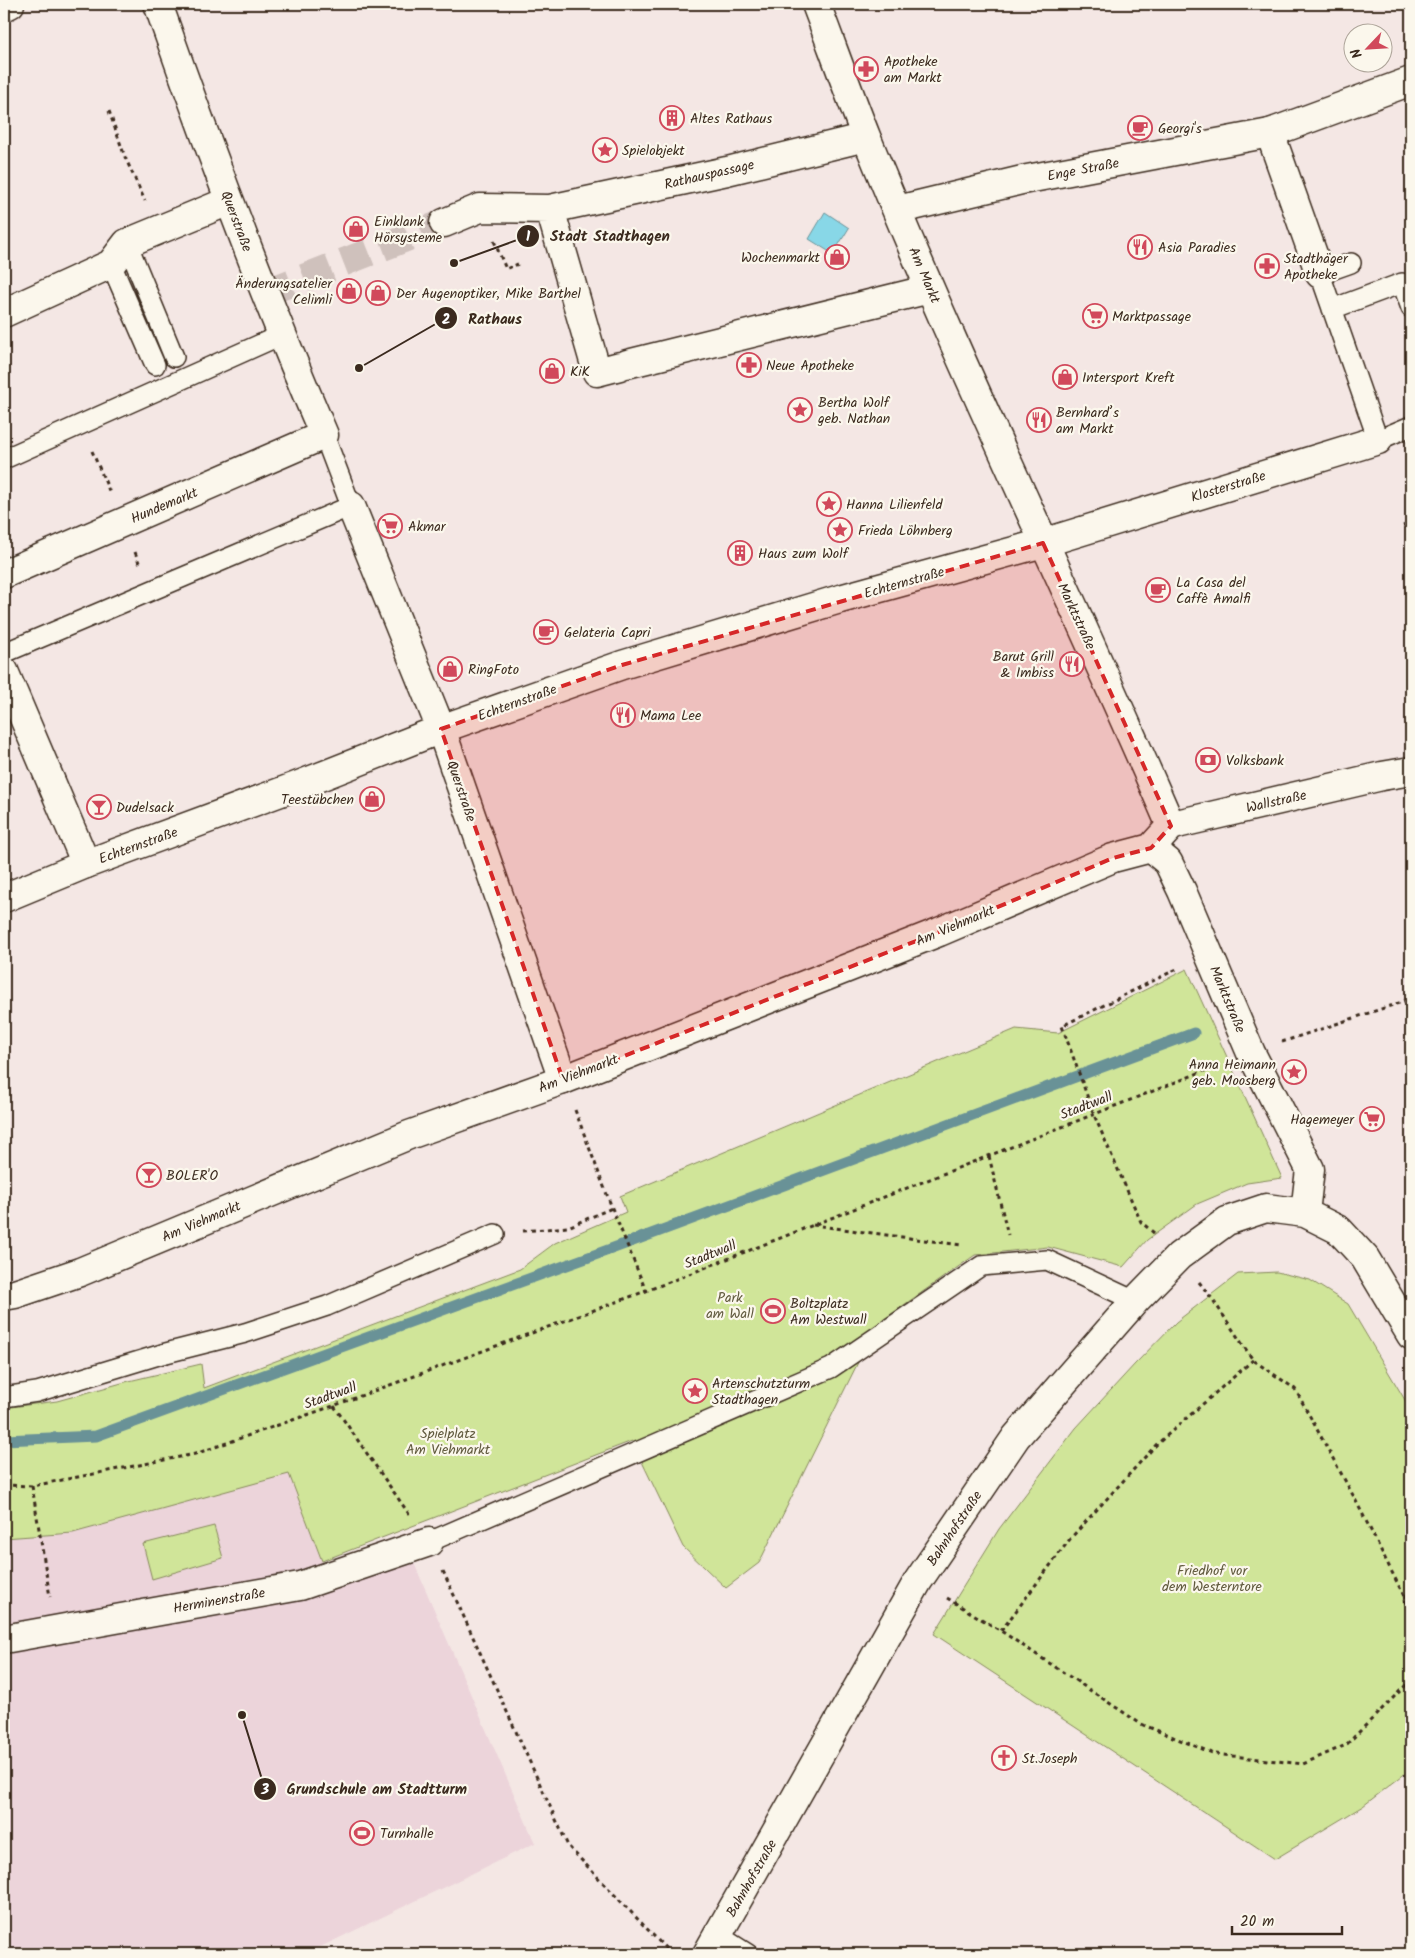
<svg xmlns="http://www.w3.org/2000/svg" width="1415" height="1958" viewBox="0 0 1415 1958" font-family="Kalam,sans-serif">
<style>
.built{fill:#ecd4da}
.green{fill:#d0e599;stroke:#86885c}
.water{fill:#88d7e7;stroke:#699297}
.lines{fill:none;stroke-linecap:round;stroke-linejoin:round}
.stream{stroke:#699297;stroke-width:11}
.pedestrian-tunnel{stroke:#cfc1bc;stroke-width:28;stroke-dasharray:28 14;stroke-linecap:butt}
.service-casing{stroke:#3b2a1e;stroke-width:22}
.pedestrian-casing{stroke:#3b2a1e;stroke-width:31}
.minor-casing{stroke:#3b2a1e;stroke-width:31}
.path{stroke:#3b2a1e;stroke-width:3;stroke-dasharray:4 4;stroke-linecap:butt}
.service{stroke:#fbf7ec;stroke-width:19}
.pedestrian{stroke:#fbf7ec;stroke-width:28}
.minor{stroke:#fbf7ec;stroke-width:28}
.marked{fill:#d62828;fill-opacity:0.2;stroke:#d62828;stroke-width:4;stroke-dasharray:10 6;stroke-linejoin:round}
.labels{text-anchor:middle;stroke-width:4.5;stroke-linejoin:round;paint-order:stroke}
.poi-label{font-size:14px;fill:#3b2a1e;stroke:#fbf7ec;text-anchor:start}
.street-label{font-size:14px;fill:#3b2a1e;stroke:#fbf7ec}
.park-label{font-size:14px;fill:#60593d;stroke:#fbf7ec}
.leader{fill:none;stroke:#3b2a1e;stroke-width:2}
.callout-dot{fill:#3b2a1e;stroke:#fbf7ec;stroke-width:2}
.mark-label{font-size:15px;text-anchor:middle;font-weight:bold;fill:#fff}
.callout-label{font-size:15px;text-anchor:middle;font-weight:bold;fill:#3b2a1e;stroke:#fbf7ec;stroke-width:4.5;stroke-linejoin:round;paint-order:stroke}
</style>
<rect width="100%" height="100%" fill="#f4e7e4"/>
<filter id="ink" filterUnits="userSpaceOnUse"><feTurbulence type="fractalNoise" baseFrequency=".02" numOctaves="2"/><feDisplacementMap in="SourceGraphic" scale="10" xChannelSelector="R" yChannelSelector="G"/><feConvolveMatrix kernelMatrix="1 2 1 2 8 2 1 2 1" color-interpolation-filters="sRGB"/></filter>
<g filter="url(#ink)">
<path class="built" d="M290,1473L322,1561L335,1588L414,1563L535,1843L306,1954H170L163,1949L149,1954H4V1538L73,1533Z"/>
<path class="green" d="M1187,969L1282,1178L1247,1183L1197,1204L1147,1240L1123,1267L1048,1247L975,1255L877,1324L759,1563L726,1588L683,1547L632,1441L322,1561L289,1474L73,1533L4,1538V1408L57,1401L129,1381L201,1364L204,1388L520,1269L555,1243L626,1212L620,1196L1016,1029L1058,1033Z
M1277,1272L1310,1280L1348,1304L1411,1410V1769L1363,1806L1275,1859L934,1634L999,1529L1076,1428L1135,1364L1176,1322L1238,1274Z
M214,1526L223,1558L152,1579L143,1544Z"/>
<path class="water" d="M825,212L849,228L833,254L809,239Z"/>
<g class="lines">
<path class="stream" d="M4,1440L96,1436L611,1249L1194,1033"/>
<path class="pedestrian-tunnel" d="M265,293L444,223"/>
<defs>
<path id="service" d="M127,243L174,357
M1351,263L1320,274L1378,440L1411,426
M111,264L155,365
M1332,309L1402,283L1411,308
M4,459L281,335
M4,653L351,506L324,435
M4,1397L37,1392L162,1354L245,1333L327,1306L495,1234
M429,1542L831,1368L981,1266L1047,1260L1135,1301
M718,1935L748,1954"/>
<path id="pedestrian" d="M816,4C833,49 849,94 867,139C961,371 1072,596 1171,826
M550,209L597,372L620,366
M897,210L1022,180L1270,133
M444,223L480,208L550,209L727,171L866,137
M627,364L930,289
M351,506L441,729L563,1080
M86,864L294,787L441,729L622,665L840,599L1043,543L1378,440"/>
<path id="minor" d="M4,7L10,4
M1320,274L1270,133L1411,81
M4,313L111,264L127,243L229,201
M4,574L324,435C263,293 209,150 158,4
M4,671L86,864L4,898
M1151,848L1168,862L1182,891L1251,1053L1310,1169L1305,1213
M1151,848L1171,826L1181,823L1382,776L1411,771
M4,1296L15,1294L80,1272L409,1135L563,1080L939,932L1113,858L1151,848
M4,1639L300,1586L429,1542
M707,1954L918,1581L1016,1437L1135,1301L1179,1256L1227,1221L1266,1208L1305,1213L1339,1230L1365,1258L1411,1335"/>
</defs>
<use href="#service" class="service-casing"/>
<use href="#pedestrian" class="pedestrian-casing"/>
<use href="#minor" class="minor-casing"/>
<path class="path" d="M109,111L125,157L145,201
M494,241L506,269L518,264
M92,451L110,493
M1403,526L1411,522
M135,552L140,565
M1282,1042L1411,999
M575,1110L612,1208L646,1291
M989,1156L1008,1235
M813,1225L961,1245
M523,1231L568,1227L612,1208
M1154,1233L1141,1222L1094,1115L1062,1026L1179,968
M1199,1282L1213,1300L1253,1360L1295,1389L1354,1497L1404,1596L1411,1624
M334,1406L409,1514
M4,1485L32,1486L195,1454L333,1406L646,1291L1219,1065
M32,1486L50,1597
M443,1571L568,1846L671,1954
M1405,1596L1411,1599
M947,1598L1001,1631L1141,1724L1215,1754L1303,1764L1346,1745L1411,1680
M1001,1631L1070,1539L1156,1445L1253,1360"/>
<use href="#service" class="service"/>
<use href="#pedestrian" class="pedestrian"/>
<use href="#minor" class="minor"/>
</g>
</g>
<path class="marked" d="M1043,543L1171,826L1151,848L1113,858L939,932L563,1080L441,729L622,665Z"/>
<defs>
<symbol id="pharmacy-ring" viewBox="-11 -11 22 22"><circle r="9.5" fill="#fbf7ec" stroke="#d1495b" stroke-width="1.5"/><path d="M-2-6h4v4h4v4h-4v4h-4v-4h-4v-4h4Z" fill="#d1495b"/></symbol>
<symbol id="building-ring" viewBox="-11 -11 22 22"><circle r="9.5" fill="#fbf7ec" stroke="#d1495b" stroke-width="1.5"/><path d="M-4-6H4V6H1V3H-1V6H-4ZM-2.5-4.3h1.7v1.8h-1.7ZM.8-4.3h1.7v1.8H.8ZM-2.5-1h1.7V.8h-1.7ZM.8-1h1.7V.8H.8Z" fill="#d1495b"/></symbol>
<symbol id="cafe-ring" viewBox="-11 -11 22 22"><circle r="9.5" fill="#fbf7ec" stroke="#d1495b" stroke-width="1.5"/><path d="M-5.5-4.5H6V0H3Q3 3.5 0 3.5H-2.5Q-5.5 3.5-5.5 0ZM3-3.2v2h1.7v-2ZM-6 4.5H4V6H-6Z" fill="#d1495b"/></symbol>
<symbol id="sight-ring" viewBox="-11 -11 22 22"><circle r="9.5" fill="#fbf7ec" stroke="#d1495b" stroke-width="1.5"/><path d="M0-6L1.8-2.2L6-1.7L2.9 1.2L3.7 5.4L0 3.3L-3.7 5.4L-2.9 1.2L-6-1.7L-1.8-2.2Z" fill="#d1495b"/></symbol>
<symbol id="shop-ring" viewBox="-11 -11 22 22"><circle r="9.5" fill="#fbf7ec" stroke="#d1495b" stroke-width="1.5"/><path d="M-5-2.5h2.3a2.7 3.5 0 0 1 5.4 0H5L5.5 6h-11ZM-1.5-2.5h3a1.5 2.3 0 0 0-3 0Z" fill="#d1495b"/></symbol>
<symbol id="restaurant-ring" viewBox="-11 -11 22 22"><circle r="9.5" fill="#fbf7ec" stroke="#d1495b" stroke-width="1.5"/><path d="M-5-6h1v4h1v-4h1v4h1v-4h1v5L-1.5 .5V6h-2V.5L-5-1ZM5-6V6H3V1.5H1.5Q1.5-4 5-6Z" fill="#d1495b"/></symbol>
<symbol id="supermarket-ring" viewBox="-11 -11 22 22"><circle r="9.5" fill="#fbf7ec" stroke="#d1495b" stroke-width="1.5"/><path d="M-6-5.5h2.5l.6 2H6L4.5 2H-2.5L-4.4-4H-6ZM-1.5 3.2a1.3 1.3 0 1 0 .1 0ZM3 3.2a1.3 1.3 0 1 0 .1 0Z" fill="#d1495b"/></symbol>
<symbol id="bank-ring" viewBox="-11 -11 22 22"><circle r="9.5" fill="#fbf7ec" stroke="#d1495b" stroke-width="1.5"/><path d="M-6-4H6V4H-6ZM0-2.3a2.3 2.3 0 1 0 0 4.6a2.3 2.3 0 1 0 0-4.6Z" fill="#d1495b"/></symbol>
<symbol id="bar-ring" viewBox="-11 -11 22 22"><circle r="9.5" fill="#fbf7ec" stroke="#d1495b" stroke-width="1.5"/><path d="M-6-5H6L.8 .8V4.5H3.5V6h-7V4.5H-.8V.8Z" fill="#d1495b"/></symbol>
<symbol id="stadium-ring" viewBox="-11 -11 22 22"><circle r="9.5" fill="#fbf7ec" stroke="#d1495b" stroke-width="1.5"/><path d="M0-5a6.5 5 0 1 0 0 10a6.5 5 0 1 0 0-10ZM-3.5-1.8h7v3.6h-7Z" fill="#d1495b"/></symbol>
<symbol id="church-ring" viewBox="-11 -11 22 22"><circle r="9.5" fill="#fbf7ec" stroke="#d1495b" stroke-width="1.5"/><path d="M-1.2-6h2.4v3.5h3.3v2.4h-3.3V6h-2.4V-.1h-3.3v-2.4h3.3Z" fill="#d1495b"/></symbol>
</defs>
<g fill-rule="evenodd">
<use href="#pharmacy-ring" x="852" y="55" width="28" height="28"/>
<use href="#building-ring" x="658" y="104" width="28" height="28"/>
<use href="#cafe-ring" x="1126" y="114" width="28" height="28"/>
<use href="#sight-ring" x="591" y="136" width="28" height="28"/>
<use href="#shop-ring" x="342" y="215" width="28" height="28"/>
<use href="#restaurant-ring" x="1126" y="233" width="28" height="28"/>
<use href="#shop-ring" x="823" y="243" width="28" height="28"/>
<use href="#pharmacy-ring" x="1253" y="252" width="28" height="28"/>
<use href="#shop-ring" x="335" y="277" width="28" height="28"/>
<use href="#shop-ring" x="364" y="279" width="28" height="28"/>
<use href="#supermarket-ring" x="1081" y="302" width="28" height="28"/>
<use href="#pharmacy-ring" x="735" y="351" width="28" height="28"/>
<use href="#shop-ring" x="538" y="357" width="28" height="28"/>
<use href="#shop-ring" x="1051" y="363" width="28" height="28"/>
<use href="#sight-ring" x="786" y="396" width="28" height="28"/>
<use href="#restaurant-ring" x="1025" y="406" width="28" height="28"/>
<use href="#sight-ring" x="815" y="490" width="28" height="28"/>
<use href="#supermarket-ring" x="376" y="512" width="28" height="28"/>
<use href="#sight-ring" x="826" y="516" width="28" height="28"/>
<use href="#building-ring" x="726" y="539" width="28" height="28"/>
<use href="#cafe-ring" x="1144" y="576" width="28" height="28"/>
<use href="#cafe-ring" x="532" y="618" width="28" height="28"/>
<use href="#restaurant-ring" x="1058" y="650" width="28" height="28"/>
<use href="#shop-ring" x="436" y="655" width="28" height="28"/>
<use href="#restaurant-ring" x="609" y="701" width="28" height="28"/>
<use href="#bank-ring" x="1194" y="746" width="28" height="28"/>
<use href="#shop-ring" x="358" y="785" width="28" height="28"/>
<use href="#bar-ring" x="85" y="793" width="28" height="28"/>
<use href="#sight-ring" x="1280" y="1058" width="28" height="28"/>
<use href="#supermarket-ring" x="1358" y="1105" width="28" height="28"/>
<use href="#bar-ring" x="135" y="1161" width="28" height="28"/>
<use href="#stadium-ring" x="759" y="1297" width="28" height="28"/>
<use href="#sight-ring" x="681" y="1377" width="28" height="28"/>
<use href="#church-ring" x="990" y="1744" width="28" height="28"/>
<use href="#stadium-ring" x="348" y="1819" width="28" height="28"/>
</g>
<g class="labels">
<g class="poi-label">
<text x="884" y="66">Apotheke<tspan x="884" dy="16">am Markt</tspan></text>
<text x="690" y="123">Altes Rathaus</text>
<text x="1158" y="133">Georgi's</text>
<text x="622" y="155">Spielobjekt</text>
<text x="374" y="226">Einklank<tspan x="374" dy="16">Hörsysteme</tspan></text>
<text x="1158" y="252">Asia Paradies</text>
<text x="820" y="262" text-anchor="end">Wochenmarkt</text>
<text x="1284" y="263">Stadthäger<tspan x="1284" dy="16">Apotheke</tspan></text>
<text x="332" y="288" text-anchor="end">Änderungsatelier<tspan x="332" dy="16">Celimli</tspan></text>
<text x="396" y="298">Der Augenoptiker, Mike Barthel</text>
<text x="1112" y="321">Marktpassage</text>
<text x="766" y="370">Neue Apotheke</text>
<text x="570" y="376">KiK</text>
<text x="1082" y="382">Intersport Kreft</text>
<text x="818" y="407">Bertha Wolf<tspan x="818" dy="16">geb. Nathan</tspan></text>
<text x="1056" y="417">Bernhard’s<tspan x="1056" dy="16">am Markt</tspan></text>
<text x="846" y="509">Hanna Lilienfeld</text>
<text x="408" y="531">Akmar</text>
<text x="858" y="535">Frieda Löhnberg</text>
<text x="758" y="558">Haus zum Wolf</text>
<text x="1176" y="587">La Casa del<tspan x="1176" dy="16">Caffè Amalfi</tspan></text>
<text x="564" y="637">Gelateria Capri</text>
<text x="1054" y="661" text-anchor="end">Barut Grill<tspan x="1054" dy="16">&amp; Imbiss</tspan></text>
<text x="468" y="674">RingFoto</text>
<text x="640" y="720">Mama Lee</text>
<text x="1226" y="765">Volksbank</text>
<text x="354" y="804" text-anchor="end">Teestübchen</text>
<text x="116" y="812">Dudelsack</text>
<text x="1276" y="1069" text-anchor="end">Anna Heimann<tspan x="1276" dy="16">geb. Moosberg</tspan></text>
<text x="1354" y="1124" text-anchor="end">Hagemeyer</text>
<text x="166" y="1180">BOLER'O</text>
<text x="790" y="1308">Boltzplatz<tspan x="790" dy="16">Am Westwall</tspan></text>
<text x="712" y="1388">Artenschutzturm<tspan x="712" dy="16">Stadthagen</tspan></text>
<text x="1022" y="1763">St.Joseph</text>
<text x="380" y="1838">Turnhalle</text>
</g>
<g class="street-label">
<text transform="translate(1083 169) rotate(-11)" y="5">Enge Straße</text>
<text transform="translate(709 174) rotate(-13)" y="5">Rathauspassage</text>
<text transform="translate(237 221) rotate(69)" y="5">Querstraße</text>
<text transform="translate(925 275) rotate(67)" y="5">Am Markt</text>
<text transform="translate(1228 486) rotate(-17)" y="5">Klosterstraße</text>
<text transform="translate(164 505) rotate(-23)" y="5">Hundemarkt</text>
<text transform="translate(904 582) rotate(-16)" y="5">Echternstraße</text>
<text transform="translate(1077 616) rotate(65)" y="5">Marktstraße</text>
<text transform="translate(517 702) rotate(-20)" y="5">Echternstraße</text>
<text transform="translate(462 791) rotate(71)" y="5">Querstraße</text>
<text transform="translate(1276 801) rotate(-13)" y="5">Wallstraße</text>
<text transform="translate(138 845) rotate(-20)" y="5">Echternstraße</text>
<text transform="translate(955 925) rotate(-23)" y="5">Am Viehmarkt</text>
<text transform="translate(1228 999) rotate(67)" y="5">Marktstraße</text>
<text transform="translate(578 1073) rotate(-21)" y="5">Am Viehmarkt</text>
<text transform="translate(1086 1105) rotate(-21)" y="5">Stadtwall</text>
<text transform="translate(201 1221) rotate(-23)" y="5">Am Viehmarkt</text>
<text transform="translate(710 1254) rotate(-22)" y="5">Stadtwall</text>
<text transform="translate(330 1395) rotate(-20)" y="5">Stadtwall</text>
<text transform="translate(954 1528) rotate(-56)" y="5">Bahnhofstraße</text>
<text transform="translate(219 1600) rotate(-10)" y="5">Herminenstraße</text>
<text transform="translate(751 1878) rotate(-60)" y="5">Bahnhofstraße</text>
</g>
<g class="park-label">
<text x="730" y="1302">Park<tspan x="730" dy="16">am Wall</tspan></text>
<text x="448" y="1438">Spielplatz<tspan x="448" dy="16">Am Viehmarkt</tspan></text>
<text x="1212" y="1575">Friedhof vor<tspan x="1212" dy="16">dem Westerntore</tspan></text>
</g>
</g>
<path class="leader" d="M454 263L528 236M359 368L446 318M242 1715L265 1789"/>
<g class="callout-dot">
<circle cx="454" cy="263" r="5"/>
<circle cx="359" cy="368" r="5"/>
<circle cx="242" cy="1715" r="5"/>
<circle cx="528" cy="236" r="12"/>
<circle cx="446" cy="318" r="12"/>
<circle cx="265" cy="1789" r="12"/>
</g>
<g class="mark-label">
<text x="528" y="241">1</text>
<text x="446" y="324">2</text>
<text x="265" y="1794">3</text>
</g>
<g class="callout-label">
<text x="610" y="241">Stadt Stadthagen</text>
<text x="495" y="324">Rathaus</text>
<text x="377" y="1794">Grundschule am Stadtturm</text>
</g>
<rect width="1415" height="1958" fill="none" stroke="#fbf7ec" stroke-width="20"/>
<rect x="10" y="10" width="1395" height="1938" fill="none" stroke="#3b2a1e" stroke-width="2" filter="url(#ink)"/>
<g transform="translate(1368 48) rotate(245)"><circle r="24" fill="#fbf7ec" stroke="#aea59a"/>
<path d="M0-4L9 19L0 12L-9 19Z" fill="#d1495b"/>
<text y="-8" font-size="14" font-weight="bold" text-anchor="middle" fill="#3b2a1e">N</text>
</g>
<path d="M1232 1926v8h110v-8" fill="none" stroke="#3b2a1e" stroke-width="2.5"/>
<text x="1240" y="1926" font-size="15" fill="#3b2a1e" stroke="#fbf7ec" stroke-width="4" paint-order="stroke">20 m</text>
</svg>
